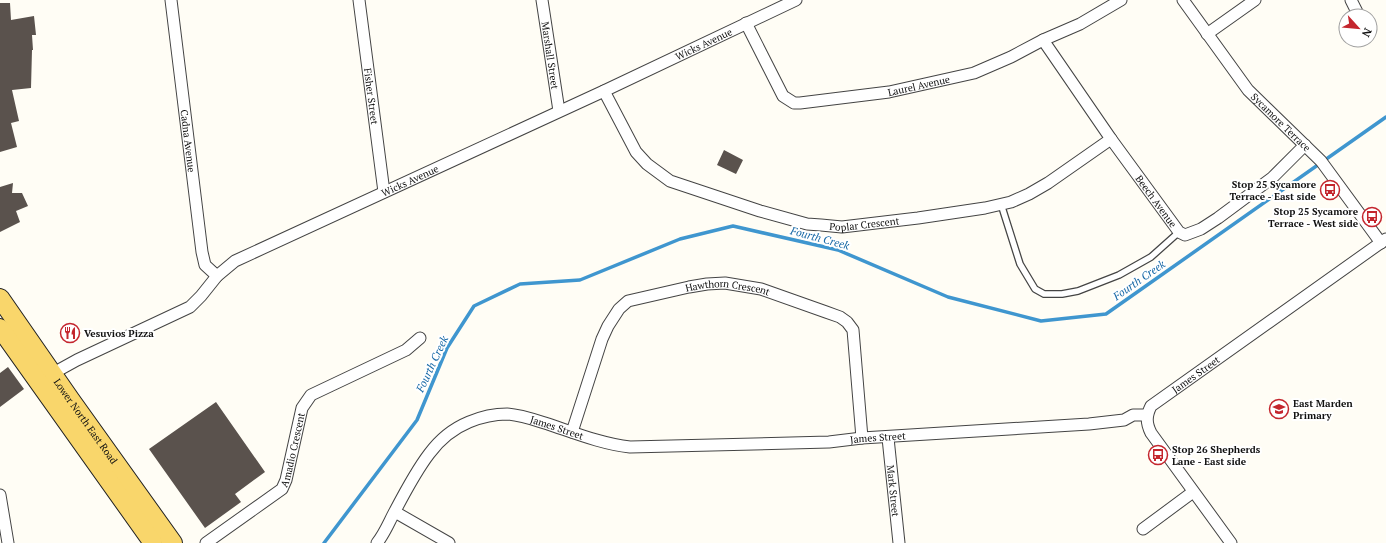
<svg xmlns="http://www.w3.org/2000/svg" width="1386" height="543" viewBox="0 0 1386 543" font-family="'PT Serif',serif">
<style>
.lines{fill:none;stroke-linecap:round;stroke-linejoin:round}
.stream{stroke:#3f96cf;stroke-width:3.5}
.building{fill:#5a524d}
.lane-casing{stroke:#444;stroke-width:8}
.street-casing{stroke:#444;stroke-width:13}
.primary-casing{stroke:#222;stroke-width:20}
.lane{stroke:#fff;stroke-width:5.5}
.street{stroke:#fff;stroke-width:11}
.primary{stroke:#f9d66b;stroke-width:18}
.labels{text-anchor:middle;stroke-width:4;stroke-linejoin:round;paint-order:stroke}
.street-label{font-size:10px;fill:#111;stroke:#fff}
.poi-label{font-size:10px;font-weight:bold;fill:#111;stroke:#fff;text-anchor:start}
.water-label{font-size:11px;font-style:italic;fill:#1768a6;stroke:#fff}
</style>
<rect width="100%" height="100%" fill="#fffdf5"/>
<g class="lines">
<path class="stream" d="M324,543L417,420L447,348L474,306L520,284L580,280L680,239L733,226L838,250L948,297L1041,321L1106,314L1386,117"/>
</g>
<path class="building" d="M0,3H10L11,20L34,16L36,35H32L33,50H32L31,88L12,90L19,121L11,123L17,147L0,152Z
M724,150L743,160L736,174L717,165Z
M13,183L12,193H22L28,206L16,211L20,222L0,232V187Z
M8,367L24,389L0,407V373Z
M216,402L265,472L235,494L241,502L205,528L149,449Z"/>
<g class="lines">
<defs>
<path id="lane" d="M1001,204L1020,264L1035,289L1044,294H1062L1078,291L1119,275L1151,257L1179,232"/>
<g id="street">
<path id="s1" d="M171,0L202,252L205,265L217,276"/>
<path id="s2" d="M359,0L384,192"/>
<path id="s3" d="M542,0L559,111"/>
<path id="s4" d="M1183,0L1248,90L1321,161L1381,243"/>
<path d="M1351,0L1359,16"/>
<path id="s5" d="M746,23L783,96L794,103H800L889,92L974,73L1011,57L1043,40L1080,24L1121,0"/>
<path d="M1207,34L1255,0"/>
<path id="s6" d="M1043,40L1111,139L1179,232L1185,235L1201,229L1218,218L1272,178L1305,145"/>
<path id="s7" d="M604,91L636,152L647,164L670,181L760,211L807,224L821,225L842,227L918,218L985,208L1011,202L1029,194L1048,183L1111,139"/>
<path id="s8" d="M48,376L77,360L190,307L201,296L217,276L235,261L604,91L796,0"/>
<path id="s9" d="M572,432L602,339L608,326L619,309L628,301L689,287L707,284L725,283L761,289L826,312L840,317L847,322L853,330L862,438"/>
<path id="s10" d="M888,438L899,543"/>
<path d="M0,495L8,543"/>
<path d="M395,512L449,543"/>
<path d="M1143,529L1193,492"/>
<path id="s11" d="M206,543L282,489L286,480L302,408L311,395L406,350L420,338"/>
<path id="s12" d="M377,543C385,533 389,522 395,511C405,492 416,471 429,454C440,439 452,429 469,422C481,417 494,414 507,414C521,415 535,420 548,424C575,433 602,444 630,447L829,442L862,438L1089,424L1124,420L1133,415H1147"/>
<path id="s13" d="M1231,543L1151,433C1146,423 1146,416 1151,406L1386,239"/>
</g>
<g id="primary">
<path id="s14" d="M0,298L70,399L173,543"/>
<path d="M0,328L153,543"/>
</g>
</defs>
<use href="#lane" class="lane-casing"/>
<use href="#street" class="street-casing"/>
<use href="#primary" class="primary-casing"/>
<use href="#lane" class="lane"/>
<use href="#street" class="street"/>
<use href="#primary" class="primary"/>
</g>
<defs>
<symbol id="bus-ring" viewBox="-11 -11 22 22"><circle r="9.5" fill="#fff" stroke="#c4262e" stroke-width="1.5"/><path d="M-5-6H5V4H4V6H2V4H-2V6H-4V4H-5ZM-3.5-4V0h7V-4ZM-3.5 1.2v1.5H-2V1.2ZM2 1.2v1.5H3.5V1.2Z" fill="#c4262e"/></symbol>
<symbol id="restaurant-ring" viewBox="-11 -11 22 22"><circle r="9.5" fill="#fff" stroke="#c4262e" stroke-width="1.5"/><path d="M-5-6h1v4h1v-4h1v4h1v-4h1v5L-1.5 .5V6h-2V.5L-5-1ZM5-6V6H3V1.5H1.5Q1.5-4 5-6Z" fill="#c4262e"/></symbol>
<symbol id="school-ring" viewBox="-11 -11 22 22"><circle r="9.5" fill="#fff" stroke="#c4262e" stroke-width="1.5"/><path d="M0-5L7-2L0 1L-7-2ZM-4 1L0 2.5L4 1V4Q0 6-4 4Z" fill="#c4262e"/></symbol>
</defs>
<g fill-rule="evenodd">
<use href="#bus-ring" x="1319" y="179" width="22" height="22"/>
<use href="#bus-ring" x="1361" y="206" width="22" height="22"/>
<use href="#restaurant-ring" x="59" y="322" width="22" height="22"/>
<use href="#school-ring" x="1268" y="398" width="22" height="22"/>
<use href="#bus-ring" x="1147" y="444" width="22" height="22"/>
</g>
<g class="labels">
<g class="street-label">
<text dy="4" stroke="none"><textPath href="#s8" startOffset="739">Wicks Avenue</textPath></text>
<text dy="4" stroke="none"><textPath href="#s3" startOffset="56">Marshall Street</textPath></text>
<text dy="4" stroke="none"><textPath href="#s5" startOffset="221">Laurel Avenue</textPath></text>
<text dy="4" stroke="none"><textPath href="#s2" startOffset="97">Fisher Street</textPath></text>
<text dy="4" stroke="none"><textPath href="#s4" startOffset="157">Sycamore Terrace</textPath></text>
<text dy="4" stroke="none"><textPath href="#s1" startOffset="142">Cadna Avenue</textPath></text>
<text dy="4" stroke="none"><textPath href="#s8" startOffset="415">Wicks Avenue</textPath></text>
<text dy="4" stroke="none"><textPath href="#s6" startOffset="197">Beech Avenue</textPath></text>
<text dy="4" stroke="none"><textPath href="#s7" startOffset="315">Poplar Crescent</textPath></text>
<text dy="4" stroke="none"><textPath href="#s9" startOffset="246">Hawthorn Crescent</textPath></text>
<text dy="4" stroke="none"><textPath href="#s13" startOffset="219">James Street</textPath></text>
<text dy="4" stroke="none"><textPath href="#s14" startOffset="150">Lower North East Road</textPath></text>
<text dy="4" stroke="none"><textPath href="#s12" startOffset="246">James Street</textPath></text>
<text dy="4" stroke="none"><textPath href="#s12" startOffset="570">James Street</textPath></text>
<text dy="4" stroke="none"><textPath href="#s11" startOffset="134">Amadio Crescent</textPath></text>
<text dy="4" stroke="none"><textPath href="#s10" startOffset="53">Mark Street</textPath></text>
</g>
<g class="poi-label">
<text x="1316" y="188" text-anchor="end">Stop 25 Sycamore<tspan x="1316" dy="12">Terrace - East side</tspan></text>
<text x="1358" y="215" text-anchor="end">Stop 25 Sycamore<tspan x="1358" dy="12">Terrace - West side</tspan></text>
<text x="84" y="337">Vesuvios Pizza</text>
<text x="1293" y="407">East Marden<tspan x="1293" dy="12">Primary</tspan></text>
<text x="1172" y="453">Stop 26 Shepherds<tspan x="1172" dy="12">Lane - East side</tspan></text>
</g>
<g class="water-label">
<text transform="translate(820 238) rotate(15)" y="4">Fourth Creek</text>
<text transform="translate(1139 280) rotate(-35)" y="4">Fourth Creek</text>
<text transform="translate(432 364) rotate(-65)" y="4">Fourth Creek</text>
</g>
</g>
<g transform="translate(1358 28) rotate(117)"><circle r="19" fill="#ffffff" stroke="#a0a0a0"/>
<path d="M0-3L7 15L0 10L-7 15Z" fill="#c4262e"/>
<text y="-6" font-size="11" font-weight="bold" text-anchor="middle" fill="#111111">N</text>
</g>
</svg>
